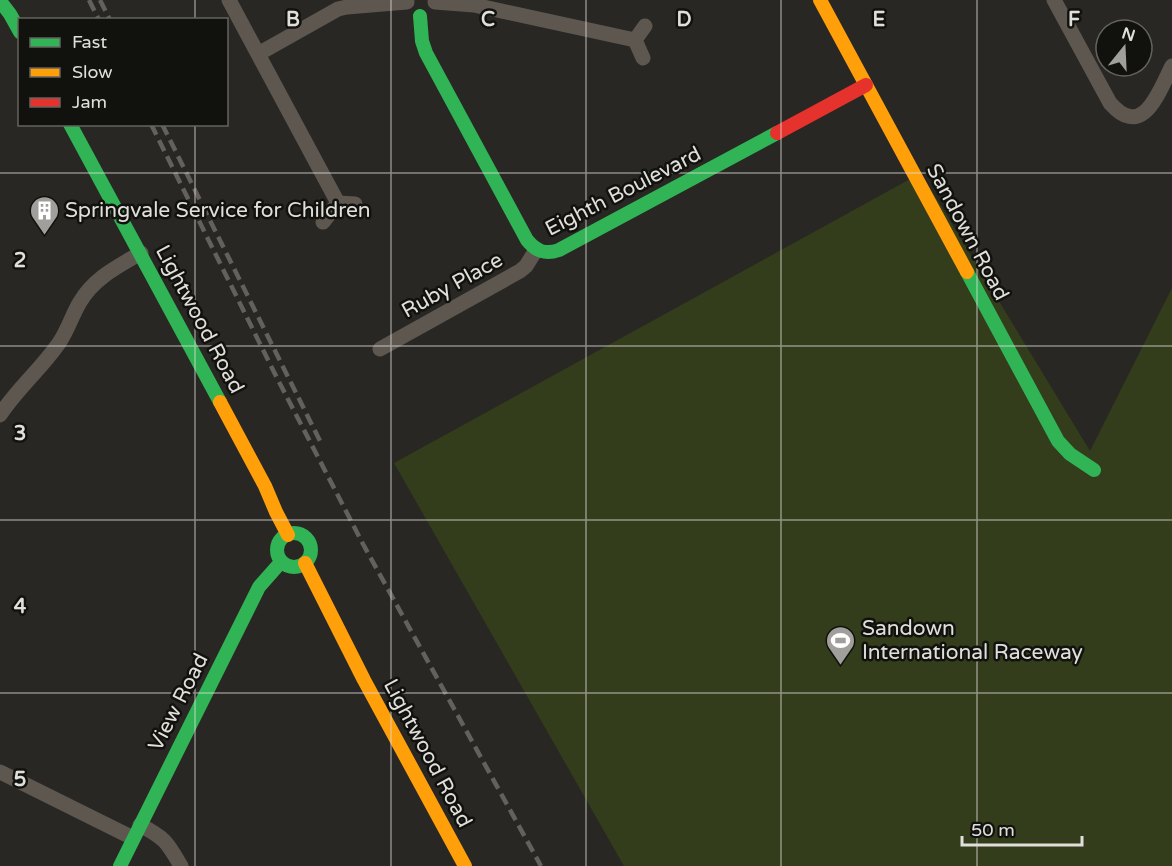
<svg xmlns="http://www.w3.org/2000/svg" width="1172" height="866" viewBox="0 0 1172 866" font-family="'Varela Round',sans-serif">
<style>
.green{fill:#333d1b}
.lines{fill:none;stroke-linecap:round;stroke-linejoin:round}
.street{stroke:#5d574f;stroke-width:15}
.fast{stroke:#30b455;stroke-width:14}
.slow{stroke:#ff9f0a;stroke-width:14}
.jam{stroke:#e5322d;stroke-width:14}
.rail{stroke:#64605b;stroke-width:4.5;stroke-dasharray:12 6;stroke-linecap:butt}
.grid{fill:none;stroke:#e0dfdc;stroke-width:1.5;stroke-opacity:0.55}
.labels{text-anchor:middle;stroke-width:5;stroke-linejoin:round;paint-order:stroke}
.street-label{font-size:21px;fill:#e0dfdc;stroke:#11110e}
.poi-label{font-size:21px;fill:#e0dfdc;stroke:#11110e;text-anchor:start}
.grid-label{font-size:20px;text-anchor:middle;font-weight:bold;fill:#e0dfdc;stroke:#11110e;stroke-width:5;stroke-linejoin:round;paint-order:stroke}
</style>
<rect width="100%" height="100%" fill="#282723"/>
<path class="green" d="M921,173L1090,451L1172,288V866H624L394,463Z"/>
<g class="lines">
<path class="street" d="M229,0L338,203
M1054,0L1110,103C1143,141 1159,91 1172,66
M435,2L474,5L635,40
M258,54L338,9L347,7L407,2
M643,58L635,40L645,26
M323,222L338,203L355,204
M380,349L520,271L526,266L536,250
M0,415C17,389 41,369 59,343C68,330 72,315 80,302C94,278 117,267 141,253
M0,772L133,838
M140,825C165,838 167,842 181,866"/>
<path class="fast" d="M0,1L10,14L20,32
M420,16L422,41L426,53L527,240C536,251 545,255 559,250L777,133
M70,124L220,402
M967,272L1058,441L1070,454L1094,470
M277 550a17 17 0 1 1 34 0a17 17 0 1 1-34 0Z
M120,866L259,587L281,562"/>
<path class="slow" d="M820,0L967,272
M220,402L265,486L276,512L288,535
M305,563L364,680L465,866"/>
<path class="jam" d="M777,133L866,85"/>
<path class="rail" d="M89,0L99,20
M100,0L110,20
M151,124L276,376L363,544L541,866
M162,124L320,441"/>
</g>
<path class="grid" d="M195,0V20M391,0V866M586,0V866M781,0V866M977,0V866M195,124V866M0,173H1172M0,346H1172M0,520H1172M0,693H1172"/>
<defs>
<symbol id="building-pin" viewBox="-11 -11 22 30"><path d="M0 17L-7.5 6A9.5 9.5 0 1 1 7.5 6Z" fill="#a09f9b" stroke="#11110e"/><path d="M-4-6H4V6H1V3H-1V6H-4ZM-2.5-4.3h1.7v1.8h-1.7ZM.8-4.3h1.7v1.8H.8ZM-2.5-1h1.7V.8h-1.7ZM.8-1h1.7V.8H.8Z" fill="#fff"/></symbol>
<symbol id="stadium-pin" viewBox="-11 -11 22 30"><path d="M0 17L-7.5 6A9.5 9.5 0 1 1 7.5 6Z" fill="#a09f9b" stroke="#11110e"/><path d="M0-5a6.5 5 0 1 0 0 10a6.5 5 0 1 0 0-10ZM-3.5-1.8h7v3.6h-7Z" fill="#fff"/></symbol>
</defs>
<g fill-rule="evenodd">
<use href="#building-pin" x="28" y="194" width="33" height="45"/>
<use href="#stadium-pin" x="824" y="624" width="33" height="45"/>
</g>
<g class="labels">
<g class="street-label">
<text transform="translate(623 191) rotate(-27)" y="7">Eighth Boulevard</text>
<text transform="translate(968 232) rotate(62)" y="7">Sandown Road</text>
<text transform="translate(452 285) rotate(-29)" y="7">Ruby Place</text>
<text transform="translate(200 319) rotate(62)" y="7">Lightwood Road</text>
<text transform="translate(178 702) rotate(-63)" y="7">View Road</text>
<text transform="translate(428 753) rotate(62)" y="7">Lightwood Road</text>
</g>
<g class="poi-label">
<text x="65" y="217">Springvale Service for Children</text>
<text x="862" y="635">Sandown<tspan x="862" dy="24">International Raceway</tspan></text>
</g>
</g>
<g class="grid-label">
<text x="293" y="26">B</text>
<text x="488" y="26">C</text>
<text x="684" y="26">D</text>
<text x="879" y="26">E</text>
<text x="1074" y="26">F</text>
<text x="20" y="267">2</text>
<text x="20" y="440">3</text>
<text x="20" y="613">4</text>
<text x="20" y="786">5</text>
</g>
<rect x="18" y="18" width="210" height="108" fill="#11110e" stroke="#646360" stroke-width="1.5"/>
<rect x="30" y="38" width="30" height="9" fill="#30b455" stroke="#646360" stroke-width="1.5"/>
<text x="72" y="48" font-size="18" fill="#e0dfdc">Fast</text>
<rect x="30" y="68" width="30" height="9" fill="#ff9f0a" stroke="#646360" stroke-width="1.5"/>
<text x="72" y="78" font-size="18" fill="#e0dfdc">Slow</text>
<rect x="30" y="98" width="30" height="9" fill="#e5322d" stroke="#646360" stroke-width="1.5"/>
<text x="72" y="108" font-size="18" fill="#e0dfdc">Jam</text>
<g transform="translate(1124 48) rotate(18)"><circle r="28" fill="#11110e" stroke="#646360" stroke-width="1.5"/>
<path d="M0-4.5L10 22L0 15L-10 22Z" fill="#a09f9b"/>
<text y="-9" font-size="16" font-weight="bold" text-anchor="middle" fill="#e0dfdc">N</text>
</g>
<path d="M962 836v9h120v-9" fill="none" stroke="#e0dfdc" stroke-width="3"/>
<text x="971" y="836" font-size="18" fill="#e0dfdc" stroke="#11110e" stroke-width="4.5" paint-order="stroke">50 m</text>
</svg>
